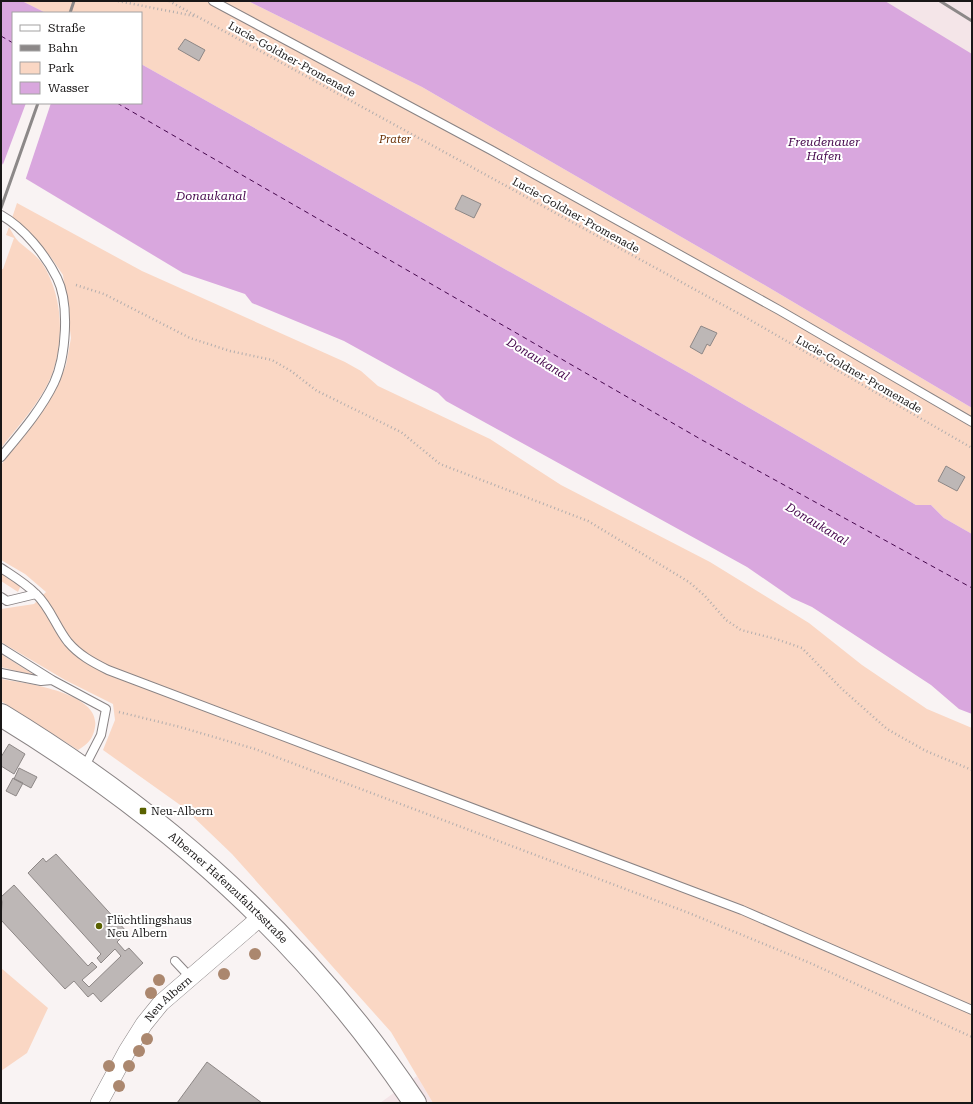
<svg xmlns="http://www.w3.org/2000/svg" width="973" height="1104" viewBox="0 0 973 1104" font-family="'Roboto Serif',serif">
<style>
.built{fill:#f4e5e8}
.green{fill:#fad7c4}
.water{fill:#d9a7de}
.pier{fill:#f9f3f3}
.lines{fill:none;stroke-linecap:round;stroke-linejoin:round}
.ferry{stroke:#46084d;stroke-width:1;stroke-dasharray:5 4;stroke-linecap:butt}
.building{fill:#bdb7b6;stroke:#8d8786}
.lane-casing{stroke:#898384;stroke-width:10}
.street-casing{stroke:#898384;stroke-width:18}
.secondary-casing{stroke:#898384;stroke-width:24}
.path{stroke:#b2adad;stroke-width:2.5;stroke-dasharray:1 3;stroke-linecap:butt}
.lane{stroke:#fff;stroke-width:8}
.street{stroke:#fff;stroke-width:17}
.secondary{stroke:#fff;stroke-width:22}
.rail{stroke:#8c8888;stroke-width:3}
.tree{fill:#ab876e}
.poi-dot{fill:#5a6200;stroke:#fff;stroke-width:1.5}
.labels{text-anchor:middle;stroke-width:4;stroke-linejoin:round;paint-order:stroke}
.street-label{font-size:11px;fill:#191717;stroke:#fff}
.park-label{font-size:11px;font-style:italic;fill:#6b2f02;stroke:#fff}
.poi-label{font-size:11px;fill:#191717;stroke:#fff;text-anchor:start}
.water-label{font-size:12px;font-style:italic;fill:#46084d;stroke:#fff}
</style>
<rect width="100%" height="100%" fill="#f9f3f3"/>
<path class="built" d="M882,1H972V57Z
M417,1076L433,1103H380Z"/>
<path class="green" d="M22,1H248L422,87L761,283L972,408V534L944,518L931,505H916L691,374L141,64V13H46Z
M17,203L142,271L345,362L361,371L378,386L490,439L561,485L710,562L809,623L862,665L927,709L972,728V1103H433L391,1032L232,854L183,807L103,750L115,720L113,704L65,680L1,642V609L34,604L46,592L25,574L1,560V465L57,387L66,365L71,338L63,275L50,256L12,218Z
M9,227C12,232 15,238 19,242C27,249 35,254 42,263C65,298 66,353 45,389C33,410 16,429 1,448V269H3L14,238L6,235Z
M1,572L21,585L18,592L1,581Z
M1,654L36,676L1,667Z
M1,679C24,683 101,692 95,727C93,739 88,744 78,750L1,701Z
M1,968L48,1008L27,1053L1,1071Z"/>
<path class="water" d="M1,1H22L46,13H13V103H141V64L691,374L916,505H931L944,518L972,534V714L959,709L931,685L812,607L792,598L747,567L446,401L438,393L344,341L252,303L245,294L183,273L3,165L1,161Z
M248,1H885L972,54V408L761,283L422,87Z"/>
<path class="pier" d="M26,103H51L25,181L2,167Z"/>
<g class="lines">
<path class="ferry" d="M1,36L13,43
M117,103L702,440L972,588"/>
</g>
<path class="building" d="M185,39L205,50L199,61L178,49Z
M462,195L481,204L474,218L455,209Z
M701,326L717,333L710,346L707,344L702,354L690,347Z
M946,466L965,477L957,491L938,481Z
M9,744L25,754L14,774L1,766V757Z
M19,768L37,777L31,788L14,779Z
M13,778L23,783L16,796L6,791Z
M56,854L127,932L117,942L125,951L129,948L143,963L101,1002L93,993L88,997L74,981L65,989L1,920L2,902L1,897L14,885L88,966L92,962L97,967L82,980L89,987L121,956L115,949L101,963L97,958L101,954L28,873L43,858L46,862Z
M207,1062L262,1103H177Z"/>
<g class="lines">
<defs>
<path id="lane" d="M213,1L491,150L779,310L972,422
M1,215C24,228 45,254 57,278C70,304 66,357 54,383C41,410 20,434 1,457
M1,568C13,576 25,583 36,594C50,607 56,627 68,642C79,655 92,662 108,670L742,910L972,1010
M1,597L7,601L36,594
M1,648L52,680L106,709L101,735L84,768
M1,673L41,681L52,680
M175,961L190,977"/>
<g id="street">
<path id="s1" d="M99,1103L127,1051L144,1024L161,1003L262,916"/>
</g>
<g id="secondary">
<path id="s2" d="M1,715C167,816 307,941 415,1103"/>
</g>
</defs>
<use href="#lane" class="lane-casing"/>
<use href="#street" class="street-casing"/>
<use href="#secondary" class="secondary-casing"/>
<path class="path" d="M118,1L194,16
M169,1L745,317L972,448
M76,285L104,294L190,338L230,351L272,360L291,371L317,391L401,432L440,464L588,521L689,582L705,596L726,620L741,630L776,639L802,648L842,689L887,729L926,751L972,770
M119,712L180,727L255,749L689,913L810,963L972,1037"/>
<use href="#lane" class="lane"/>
<use href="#street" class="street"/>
<use href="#secondary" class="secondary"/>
<path class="rail" d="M940,1L972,21
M70,13L74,1
M1,208L38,103"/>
</g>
<g class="tree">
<circle cx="255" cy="954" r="6"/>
<circle cx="224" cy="974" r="6"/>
<circle cx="159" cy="980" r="6"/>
<circle cx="151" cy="993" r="6"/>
<circle cx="147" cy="1039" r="6"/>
<circle cx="139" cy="1051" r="6"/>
<circle cx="109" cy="1066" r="6"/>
<circle cx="129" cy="1066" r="6"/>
<circle cx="119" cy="1086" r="6"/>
</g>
<g class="poi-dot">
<rect x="139" y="807" width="8" height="8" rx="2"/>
<circle cx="99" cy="926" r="4"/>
</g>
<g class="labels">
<g class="street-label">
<text transform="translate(292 59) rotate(29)" y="4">Lucie-Goldner-Promenade</text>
<text transform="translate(576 215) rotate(29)" y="4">Lucie-Goldner-Promenade</text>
<text transform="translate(859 374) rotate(30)" y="4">Lucie-Goldner-Promenade</text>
<text dy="4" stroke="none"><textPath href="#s2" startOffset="286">Alberner Hafenzufahrtsstraße</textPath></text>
<text dy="4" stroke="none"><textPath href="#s1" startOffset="126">Neu Albern</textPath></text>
</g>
<g class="park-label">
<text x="395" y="143">Prater</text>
</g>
<g class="poi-label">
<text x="151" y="815">Neu-Albern</text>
<text x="107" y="924">Flüchtlingshaus<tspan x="107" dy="13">Neu Albern</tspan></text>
</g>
<g class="water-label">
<text x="824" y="146">Freudenauer<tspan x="824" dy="14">Hafen</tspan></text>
<text x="211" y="200">Donaukanal</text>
<text transform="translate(538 359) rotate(31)" y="4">Donaukanal</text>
<text transform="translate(817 524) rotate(31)" y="4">Donaukanal</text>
</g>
</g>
<rect width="973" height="1104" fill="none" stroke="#191717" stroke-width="4"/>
<rect x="12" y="12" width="130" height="92" fill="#ffffff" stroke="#a3a2a2"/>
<rect x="20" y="25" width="20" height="6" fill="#ffffff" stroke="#a3a2a2"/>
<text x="48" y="32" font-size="12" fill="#191717">Straße</text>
<rect x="20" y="45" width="20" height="6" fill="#8c8888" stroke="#a3a2a2"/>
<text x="48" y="52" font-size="12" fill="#191717">Bahn</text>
<rect x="20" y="62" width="20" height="12" fill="#fad7c4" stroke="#a3a2a2"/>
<text x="48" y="72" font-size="12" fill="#191717">Park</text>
<rect x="20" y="82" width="20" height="12" fill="#d9a7de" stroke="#a3a2a2"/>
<text x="48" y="92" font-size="12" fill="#191717">Wasser</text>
</svg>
